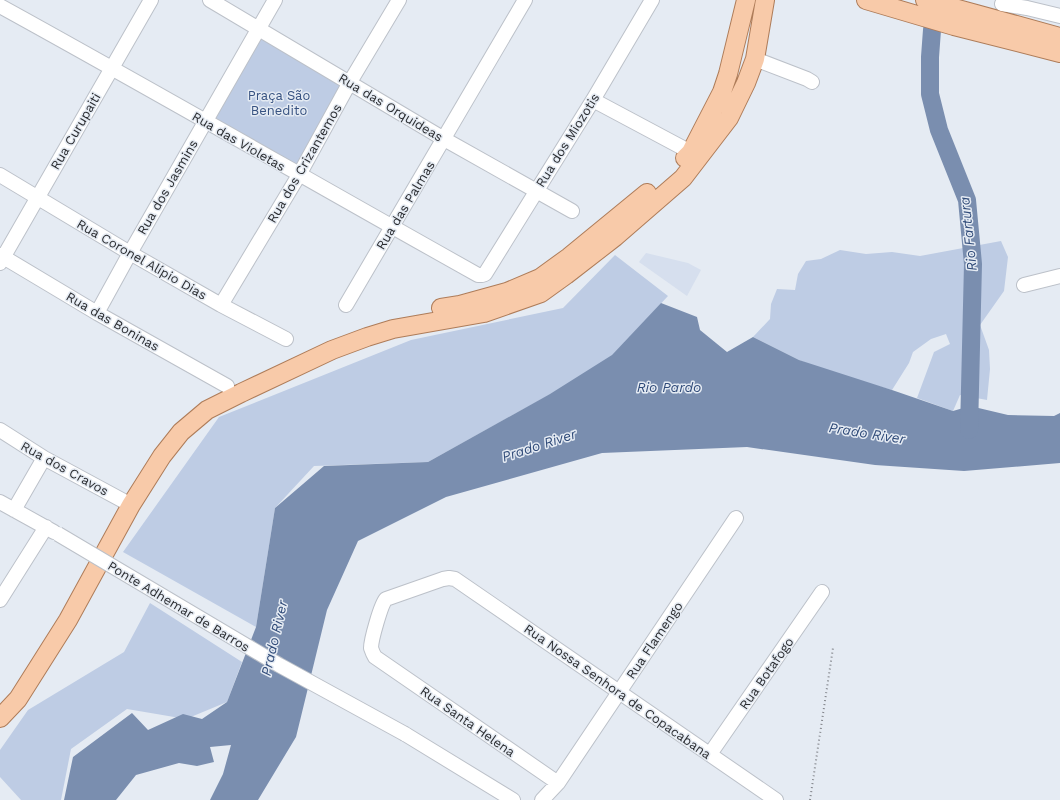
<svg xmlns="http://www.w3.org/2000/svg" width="1060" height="800" viewBox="0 0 1060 800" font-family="'Work Sans',sans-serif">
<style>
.built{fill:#d6dfee}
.green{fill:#becce4}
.water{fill:#7a8eaf}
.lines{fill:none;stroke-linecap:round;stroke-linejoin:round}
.river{stroke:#7a8eaf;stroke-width:18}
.minor-casing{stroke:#bcc1c9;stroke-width:16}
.major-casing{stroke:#ae7c59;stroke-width:20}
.path{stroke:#808389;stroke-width:2;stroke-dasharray:1 3;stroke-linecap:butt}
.minor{stroke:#fff;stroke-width:14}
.major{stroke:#f8caa9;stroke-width:18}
.minor-bridge-casing{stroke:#bcc1c9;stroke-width:16;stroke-linecap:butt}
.minor-bridge{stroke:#fff;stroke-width:14}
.labels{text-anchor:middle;stroke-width:3;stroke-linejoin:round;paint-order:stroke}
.park-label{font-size:13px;fill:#375281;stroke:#e5ebf3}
.street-label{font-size:13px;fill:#2b2d31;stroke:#e5ebf3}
.water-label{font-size:14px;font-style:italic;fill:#304b79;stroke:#e5ebf3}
</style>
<rect width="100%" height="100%" fill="#e5ebf3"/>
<path class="built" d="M646,253L688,263L701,270L687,296L639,262Z"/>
<path class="green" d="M261,31L352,79L299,175L205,122Z
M1001,241L1008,257L1004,291L980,325L989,350L990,369L987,400L960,395L953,411L917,398L934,352L950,344L946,334L931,339L913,352L909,363L892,390L826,371L799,360L753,337L770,319L771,304L777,289L795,290L798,274L806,261L821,259L840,250L866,254L892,252L920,256Z
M615,255L668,296L603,365L428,462L314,466L275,508L256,627L123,552L219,417L411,340L563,308Z
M150,603L242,662L227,702L186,719L127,709L71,749L61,800H21L0,777V750L28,710L124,652Z"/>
<path class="water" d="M661,303L697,317L700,330L727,352L753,337L799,360L892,390L953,411L970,406L1008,415L1054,416L1060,413V463L964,471L875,465L747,447L602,453L446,497L358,541L327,610L296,737L258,800H210L223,774L231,745L210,747L214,762L197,766L179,763L136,775L116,800H64L73,757L132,713L148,730L183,714L202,719L227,702L256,627L275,508L324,466L428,462L550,394L612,355Z"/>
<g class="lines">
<path class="river" d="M937,5L932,30L930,57V94L939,130L967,200L973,264L969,430"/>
<defs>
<path id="minor" d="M210,0L444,139L572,211
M1002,4L1027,8L1060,16
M0,6C160,94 319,186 478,275H482L485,274L593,100L652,0
M755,59L807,79L812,82
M593,100L698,156
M0,175L130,253L221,305L286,339
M0,255L97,313L227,386
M0,263L151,0
M1024,285L1060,276
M221,305L299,175L350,82L399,0
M346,305L525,0
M97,313L130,253L275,0
M0,430L44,458L131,505
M0,502L54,532
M14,510L44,458
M0,600L46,527
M405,734L513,800
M710,754L822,592
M558,783L375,657C373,654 372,651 371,648C371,640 381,604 386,599L443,579L449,578L455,579L776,800
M542,800L558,783L736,518"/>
<path id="major" d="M866,0L954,26L1060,53
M925,0L1060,37
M685,158L691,152L722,92L728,74L746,0
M441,308L460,305L507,292L540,278L569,257L647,193
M0,718L18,699L68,620L131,505L162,456L181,432L207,410L241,393L332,350L367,337L393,329L484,313L541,293L566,275L615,237L683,178L729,118L746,83L755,59L765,0"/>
</defs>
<use href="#minor" class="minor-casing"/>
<use href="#major" class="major-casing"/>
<path class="path" d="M810,800L833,648"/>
<use href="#minor" class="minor"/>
<use href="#major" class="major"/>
<defs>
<path id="minor-bridge" d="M58,534L279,665L405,734"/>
</defs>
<use href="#minor-bridge" class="minor-bridge-casing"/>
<use href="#minor-bridge" class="minor-bridge"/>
</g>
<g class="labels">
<g class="park-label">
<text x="279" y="100">Praça São<tspan x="279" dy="15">Benedito</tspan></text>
</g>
<g class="street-label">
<text transform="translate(391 107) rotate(31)" y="5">Rua das Orquideas</text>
<text transform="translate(75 131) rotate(-60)" y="5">Rua Curupaiti</text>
<text transform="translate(567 140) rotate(-58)" y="5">Rua dos Miozotis</text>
<text transform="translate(239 141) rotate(30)" y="5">Rua das Violetas</text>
<text transform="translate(304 163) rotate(-60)" y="5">Rua dos Crizantemos</text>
<text transform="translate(167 187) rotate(-60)" y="5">Rua dos Jasmins</text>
<text transform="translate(405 205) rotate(-59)" y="5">Rua das Palmas</text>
<text transform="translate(142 259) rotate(30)" y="5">Rua Coronel Alípio Dias</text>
<text transform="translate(113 321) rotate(30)" y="5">Rua das Boninas</text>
<text transform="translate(65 468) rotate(29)" y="5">Rua dos Cravos</text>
<text transform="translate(179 606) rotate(31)" y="5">Ponte Adhemar de Barros</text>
<text transform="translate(654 640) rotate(-56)" y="5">Rua Flamengo</text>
<text transform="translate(766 673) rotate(-55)" y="5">Rua Botafogo</text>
<text transform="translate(618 691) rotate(35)" y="5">Rua Nossa Senhora de Copacabana</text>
<text transform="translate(468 721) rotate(35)" y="5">Rua Santa Helena</text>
</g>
<g class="water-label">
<text transform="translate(968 234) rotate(-96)" y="5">Rio Fartura</text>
<text x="669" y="392">Rio Pardo</text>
<text transform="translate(867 433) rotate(9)" y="5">Prado River</text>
<text transform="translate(539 445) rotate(-18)" y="5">Prado River</text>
<text transform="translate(274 638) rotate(-77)" y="5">Prado River</text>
</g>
</g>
</svg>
